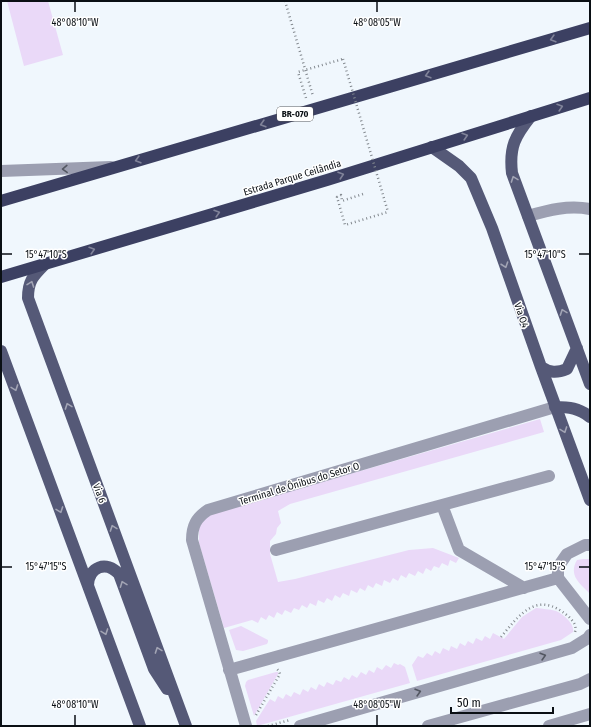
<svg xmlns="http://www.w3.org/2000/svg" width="591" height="727" viewBox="0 0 591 727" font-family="'Fira Sans Condensed',sans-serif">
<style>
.green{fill:#ead9f8}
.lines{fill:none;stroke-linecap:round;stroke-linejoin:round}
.path{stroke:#848a90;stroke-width:2.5;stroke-dasharray:1 3;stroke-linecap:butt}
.minor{stroke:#9c9fb1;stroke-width:12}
.major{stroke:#555977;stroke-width:12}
.highway{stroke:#3c4062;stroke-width:12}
.path-bridge{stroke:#848a90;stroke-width:2.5;stroke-dasharray:1 3;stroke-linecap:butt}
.oneway{stroke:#808399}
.oneway2{stroke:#535762}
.oneway3{stroke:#a2a4b4}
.ticks{fill:none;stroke:#0a0f14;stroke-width:1.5}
.labels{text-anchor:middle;stroke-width:3;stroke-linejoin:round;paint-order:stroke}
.shield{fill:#fff;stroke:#54575a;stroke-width:1}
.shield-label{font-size:9px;font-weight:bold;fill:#0a0f14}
.street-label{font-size:10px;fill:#0a0f14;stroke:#fff}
.ticks-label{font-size:10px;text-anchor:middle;fill:#0a0f14;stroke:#fff;stroke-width:3;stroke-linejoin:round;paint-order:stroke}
</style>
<rect width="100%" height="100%" fill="#f0f7fd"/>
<path class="green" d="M7,1H48L63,55L24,66Z
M540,419L544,432L290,504L278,511L281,523L277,528L276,534L270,541V554L278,582L295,579L409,550L433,548L459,558L456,563L450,560L448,566L442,563L439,568L434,566L431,571L426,568L423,574L418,571L415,576L409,573L406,578L401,575L398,581L393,578L390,583L384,580L382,586L376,583L373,588L368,585L365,591L360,588L357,593L351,590L349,596L343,593L340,598L335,595L332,601L327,598L324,603L318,600L316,606L310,603L307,608L302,605L299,610L294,608L291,613L285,610L282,615L277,612L274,618L269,615L266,620L261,617L258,623L252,620L224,628L199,543V527L208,515Z
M583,559H590V594C580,583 568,576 577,560Z
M536,608C543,609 549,609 556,611C563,614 575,624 573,632L561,640L417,681L412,665L418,656L423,658L427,653L432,656L435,651L440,654L443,648L449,651L451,646L457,649L460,643L465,646L468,641L473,644L476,638L482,641L485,636L490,639L493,633L504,639L522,617Z
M241,626L268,640V642L267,644L243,651L236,650L229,630Z
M394,663L398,665L400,664L405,667L410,683L257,726L256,721L270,699L275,702L278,696L283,699L286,694L291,697L294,692L300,695L303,689L308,692L311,687L316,690L319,684L324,687L327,682L333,685L336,680L341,682L344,677L349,680L352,675L357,678L361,672L366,675L369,670L374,673L377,667L382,670L386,665L391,668Z
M276,672H278V674L254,716L245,686L246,682L248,680Z"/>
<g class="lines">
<path class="path" d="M285,1L313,96
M306,98L298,72L343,59
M363,194L342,201L341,195L337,197L345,225L388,212
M501,637C520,614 537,590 568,616C573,621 577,625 575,632
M256,715L280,674L279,671L277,669
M268,726L290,720"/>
<path class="minor" d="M1,171L111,167
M528,216C549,210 568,205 590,209
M590,545H585L567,554L558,567V578L590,619
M276,550L442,505
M524,588L459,550L442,505L549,476
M229,670L558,578
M246,726L192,540C192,526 196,518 208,510L555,407
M300,726L572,648L588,638L590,635
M428,726L580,684L590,679
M549,726L590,714"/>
<path class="major" d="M531,116C515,136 509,147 512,173L590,384
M432,147L459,166L471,178L492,228L541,367L590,500
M45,264C33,276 28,281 28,298L186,726
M1,351L140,726
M541,367C550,373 557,373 567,369L577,348
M555,407C569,407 579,408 590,417
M88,585C89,567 106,560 119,574L154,669L167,689"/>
<path class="highway" d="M1,201L590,28
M1,277L327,180L590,98"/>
<path class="path-bridge" d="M343,59L388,212"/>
</g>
<defs><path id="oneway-chevron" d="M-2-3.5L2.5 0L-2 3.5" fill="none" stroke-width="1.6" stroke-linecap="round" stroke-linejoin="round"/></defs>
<g class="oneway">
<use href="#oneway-chevron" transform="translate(553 39) rotate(164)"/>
<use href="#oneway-chevron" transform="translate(428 75) rotate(164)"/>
<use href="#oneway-chevron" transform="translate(560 107) rotate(-17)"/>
<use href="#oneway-chevron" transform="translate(263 124) rotate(164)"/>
<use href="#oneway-chevron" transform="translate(465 136) rotate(-17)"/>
<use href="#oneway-chevron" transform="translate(138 160) rotate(164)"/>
<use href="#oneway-chevron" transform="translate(341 175) rotate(-18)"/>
<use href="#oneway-chevron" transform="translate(217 213) rotate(-17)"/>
<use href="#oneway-chevron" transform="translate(92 250) rotate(-17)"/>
</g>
<g class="oneway2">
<use href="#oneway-chevron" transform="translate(65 169) rotate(178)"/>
<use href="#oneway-chevron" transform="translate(543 656) rotate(-16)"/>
<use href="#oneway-chevron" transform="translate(418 692) rotate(-16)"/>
</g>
<g class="oneway3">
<use href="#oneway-chevron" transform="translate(514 179) rotate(-110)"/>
<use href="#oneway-chevron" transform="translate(505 265) rotate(71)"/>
<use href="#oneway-chevron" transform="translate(31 284) rotate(-70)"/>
<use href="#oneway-chevron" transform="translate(563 312) rotate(-110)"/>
<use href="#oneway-chevron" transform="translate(15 388) rotate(70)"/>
<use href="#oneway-chevron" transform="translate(68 406) rotate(-110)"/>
<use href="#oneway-chevron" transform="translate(564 430) rotate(70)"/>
<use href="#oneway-chevron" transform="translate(60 510) rotate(70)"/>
<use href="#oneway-chevron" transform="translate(113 528) rotate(-110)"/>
<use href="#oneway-chevron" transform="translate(123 584) rotate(-111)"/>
<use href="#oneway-chevron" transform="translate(105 632) rotate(70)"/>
<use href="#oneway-chevron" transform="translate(158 650) rotate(-110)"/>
</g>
<path class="ticks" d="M75,2V12M377,2V12M2,254H12M579,254H589M2,567H12M579,567H589M75,715V725M377,715V725"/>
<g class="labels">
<rect class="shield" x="277" y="107" width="36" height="14" rx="3"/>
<g class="shield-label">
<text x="295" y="117">BR-070</text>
</g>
<g class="street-label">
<text transform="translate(292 177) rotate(-17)" y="4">Estrada Parque Ceilândia</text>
<text transform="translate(522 315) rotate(71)" y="4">Via O4</text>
<text transform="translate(299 483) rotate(-17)" y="4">Terminal de Ônibus do Setor O</text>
<text transform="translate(100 493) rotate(70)" y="4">Via 6</text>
</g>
</g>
<g class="ticks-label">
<text x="75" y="26">48°08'10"W</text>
<text x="377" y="26">48°08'05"W</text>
<text x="46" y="258">15°47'10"S</text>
<text x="545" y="258">15°47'10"S</text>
<text x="46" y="570">15°47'15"S</text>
<text x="545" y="570">15°47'15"S</text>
<text x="75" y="708">48°08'10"W</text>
<text x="377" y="708">48°08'05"W</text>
</g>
<rect width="591" height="727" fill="none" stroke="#0a0f14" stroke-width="4"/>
<path d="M451 707v6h102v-6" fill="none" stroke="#0a0f14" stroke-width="2"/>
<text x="457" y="707" font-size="12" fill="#0a0f14" stroke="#ffffff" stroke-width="3" paint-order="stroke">50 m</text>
</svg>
